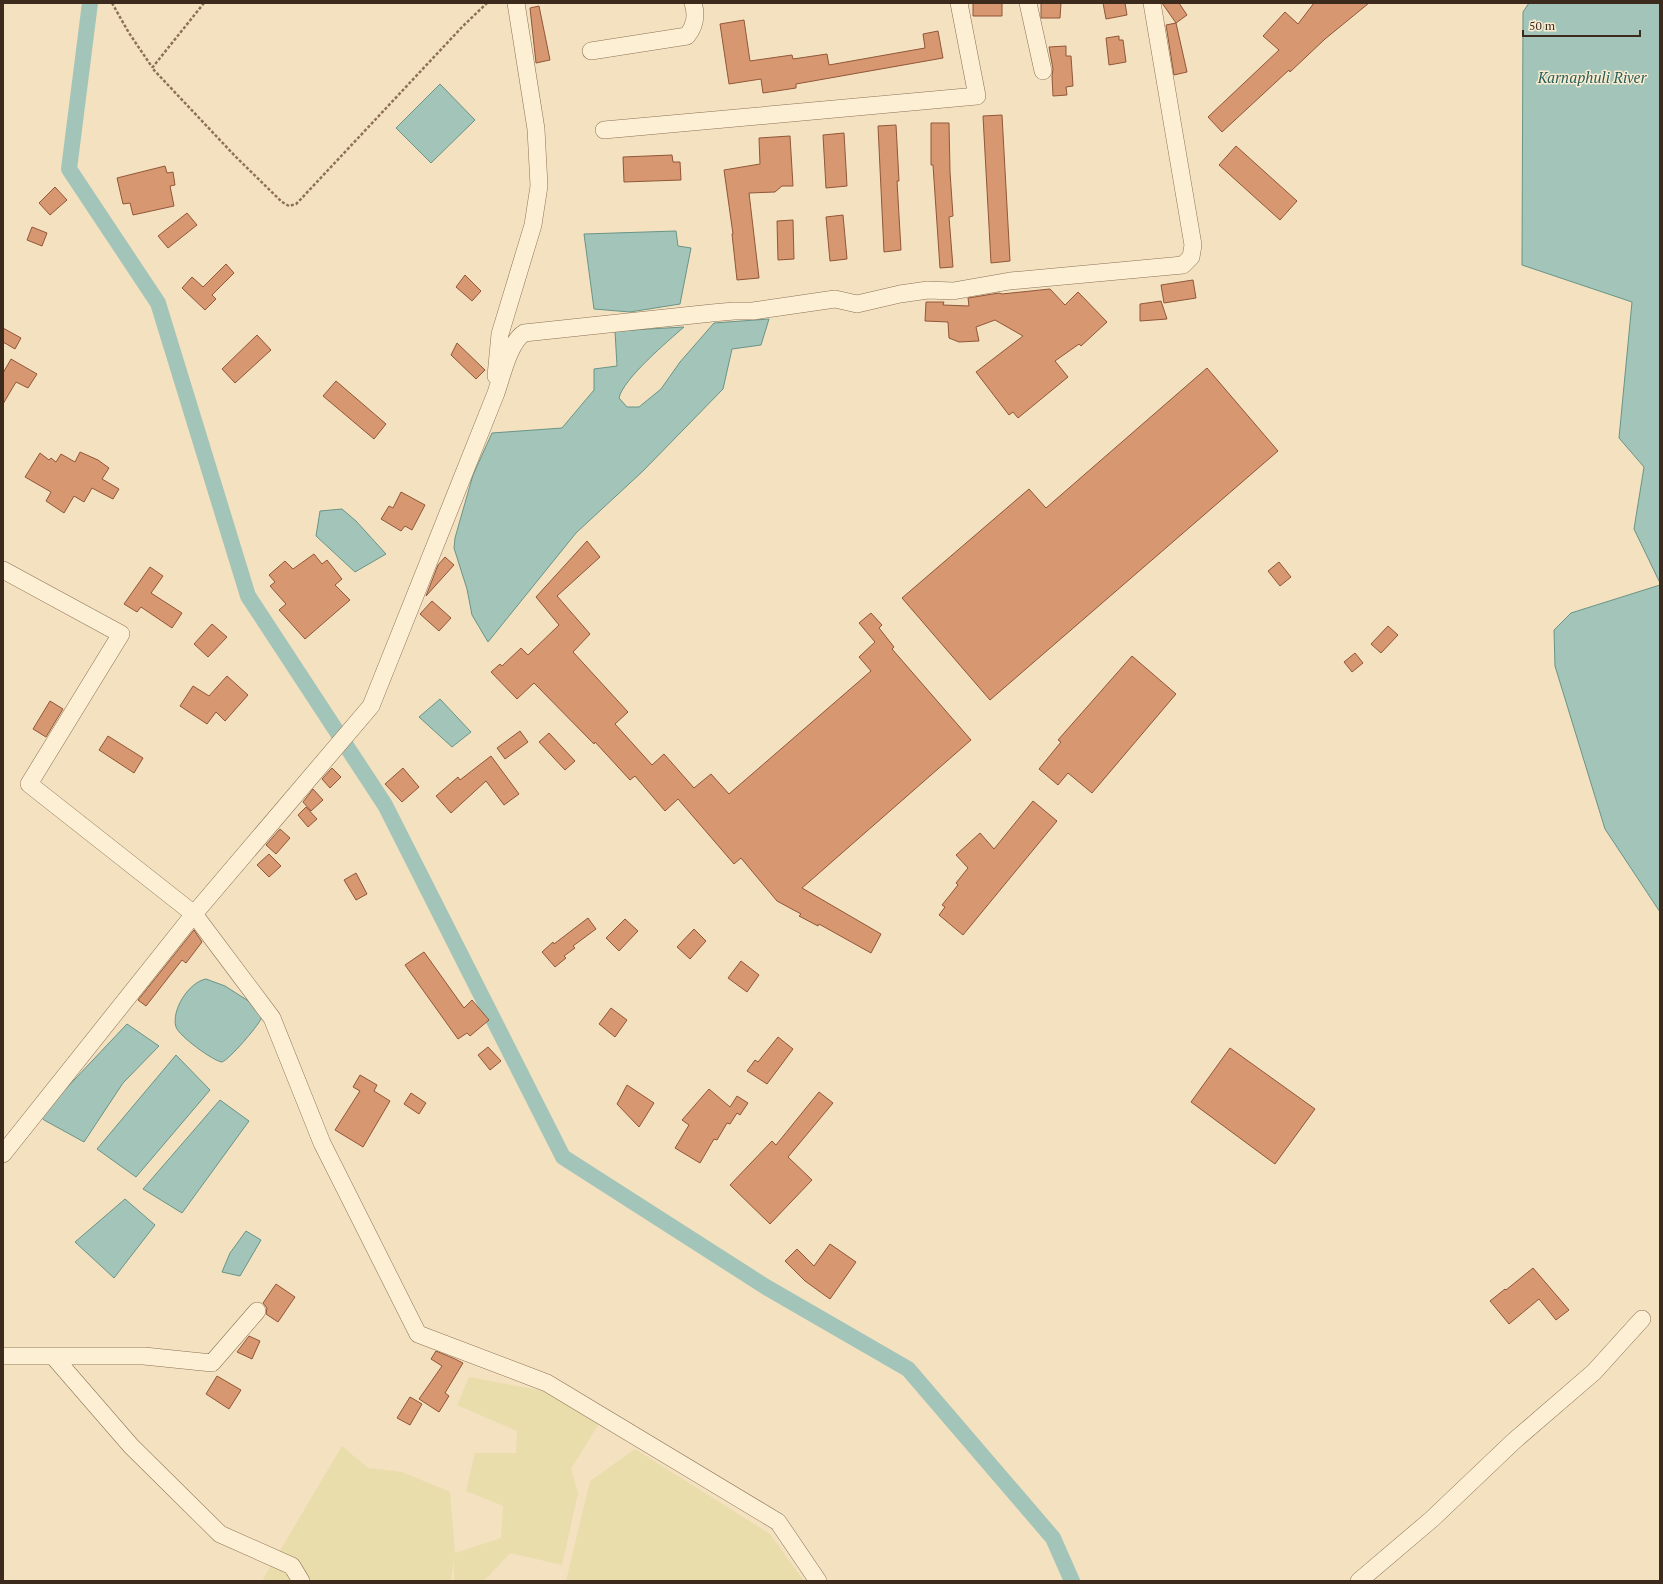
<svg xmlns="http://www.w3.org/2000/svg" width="1663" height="1584" viewBox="0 0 1663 1584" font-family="'PT Serif',serif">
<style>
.farmland{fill:#eaddac}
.water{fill:#a3c5b9;stroke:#699487}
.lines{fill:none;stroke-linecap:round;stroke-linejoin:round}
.canal{stroke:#a3c5b9;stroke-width:16}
.building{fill:#d69771;stroke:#915738}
.street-casing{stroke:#8e7155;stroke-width:18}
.path{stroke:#8e7155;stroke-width:2.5;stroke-dasharray:3 2;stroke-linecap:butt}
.street{stroke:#fdefd4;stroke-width:17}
.labels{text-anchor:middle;stroke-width:3;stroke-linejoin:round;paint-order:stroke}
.water-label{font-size:15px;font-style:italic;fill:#295e58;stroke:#f9ecd1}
</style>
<rect width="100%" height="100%" fill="#f3e1c0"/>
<path class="farmland" d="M469,1377L549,1392L603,1417L571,1469L578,1493L562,1565L510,1553L484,1581H454V1559L451,1581H262L342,1446L368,1468L402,1472L450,1492L455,1553L501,1538L503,1506L466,1491L475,1453H516L517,1431L457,1405Z
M635,1449L770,1534L804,1581H566L590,1481Z"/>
<path class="water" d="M1529,3H1660V583L1634,529L1644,467L1619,438L1632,302L1522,265L1523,12Z
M440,84L475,120L431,163L396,128Z
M676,231L678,246L691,248L680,304L630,312L594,309L584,234Z
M769,319L761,345L732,349L723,389L643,471L576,533L488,642L472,615L467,589L454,548L455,538L473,475L492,433L562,428L594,390V369L617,366L615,331L684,327C668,341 623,379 619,398L627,407H639L661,389L680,362L714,323Z
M342,509L356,521L386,554L355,572L316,536L320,511Z
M1660,585V912L1605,829L1555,666L1554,630L1571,613Z
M440,699L471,732L452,747L419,717Z
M206,979L225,986L261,1009C262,1012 262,1016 261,1019C257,1027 230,1059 222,1062C213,1061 179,1036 176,1027C171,1010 189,982 206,979Z
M127,1024L159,1046L123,1083L84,1142L44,1120L40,1116Z
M176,1055L210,1090L136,1177L97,1149Z
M220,1100L249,1121L182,1213L143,1189Z
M125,1199L155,1225L114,1278L75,1242Z
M246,1231L261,1240L240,1276L222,1272L230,1253Z"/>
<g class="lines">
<path class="canal" d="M90,3L69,169L158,303L248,596L385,805L563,1157L766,1287L908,1369L1053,1538L1072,1581"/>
</g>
<path class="building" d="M973,3H1002V16H973Z
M1041,3H1061L1060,18H1041Z
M1103,3H1125L1127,15L1106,19Z
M1162,3H1179L1187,15L1176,23Z
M1314,3H1369L1325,39L1290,72L1289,70L1222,132L1208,117L1279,50L1263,36L1285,12L1298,24Z
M539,6L550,60L536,63L530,8Z
M744,20L750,61L792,55L793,59L827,54L829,65L925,48L923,34L938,31L943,58L796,84V88L763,93L761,79L729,84L720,24Z
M1176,23L1187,72L1174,75L1166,25Z
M1119,36V40H1123L1126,62L1109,65L1106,38Z
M1066,46V56H1071L1073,86L1066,87L1067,95L1053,96L1052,76L1053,69L1049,47Z
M1002,115L1010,261L991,263L983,116Z
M931,123H949L950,172L953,216L949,217L953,267L940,268L933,165H931Z
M896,125L899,181H897L901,250L884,252L878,126Z
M844,133L847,186L826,188L823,135Z
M790,136L793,186H782L775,192L749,193L759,278L737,280L732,234H733L724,170L760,164L759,138Z
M1236,146L1297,201L1280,220L1219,165Z
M672,155L673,162H680L681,180L624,182L623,157Z
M165,166L167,173L173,172L175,185L170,186L174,206L133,215L130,203L123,204L117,178Z
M55,187L67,200L50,215L39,203Z
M187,213L197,225L168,248L158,236Z
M843,215L847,259L830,261L826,217Z
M793,220L794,259L778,260L777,221Z
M32,227L47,233L42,246L27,240Z
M226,264L234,273L212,295L216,299L205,310L182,288L192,277L203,287Z
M465,275L481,291L472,301L456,287Z
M1193,280L1196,298L1164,303L1161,285Z
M1050,289L1065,305L1078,292L1107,322L1081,346L1079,344L1055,361L1068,377L1018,418L1013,412L1009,415L976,372L1023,336L995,320L976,327L979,341L959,342L949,338L948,322L925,321L926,302H944L943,305L969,306L968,298L999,293L1002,294Z
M1161,301L1167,319L1140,321V304Z
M3,328L21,338L15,349L3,342Z
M257,335L271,350L235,383L222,369Z
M457,343L485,370L476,379L451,355Z
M11,359L37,374L28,388L16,382L3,404V373Z
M1207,368L1278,451L990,700L902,598L1029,489L1046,508Z
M336,381L386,424L374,439L323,396Z
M80,452L98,460L109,468L102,479L119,489L113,499L92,488L84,502L74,496L64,513L46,501L51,492L25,477L40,453L49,460L51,458L56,462L61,454L75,462Z
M401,492L425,505L412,530L405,526L401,531L381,519L389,506L393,508Z
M587,541L600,557L557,596L590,634L573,652L628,712L615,724L652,765L664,754L694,788L711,774L729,794L871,671L859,657L875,642L859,623L871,613L882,625L879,628L894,647L892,649L971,740L802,888L881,934L871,953L819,924L818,926L799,916L801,914L777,901L741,858L734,864L678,799L665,811L635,776L630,780L595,742L594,744L534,683L517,699L491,672L500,664L502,666L521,648L528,655L559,625L536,597Z
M314,554L322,564L327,560L342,579L335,585L350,600L305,639L279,610L286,604L270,586L275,582L269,575L285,561L293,569Z
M445,557L454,565L426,596L438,565Z
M1279,562L1291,577L1280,586L1268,571Z
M150,567L163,576L151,593L182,613L172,628L141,607L137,612L124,604Z
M432,601L451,618L439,631L420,614Z
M212,624L227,637L208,657L194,644Z
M1388,626L1398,635L1381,653L1371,644Z
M1355,653L1363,663L1352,672L1344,662Z
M1132,656L1176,694L1092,793L1068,773L1058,785L1039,769L1061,742L1058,740Z
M227,676L248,695L225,721L216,712L207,724L180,706L193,686L209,696Z
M50,701L63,709L46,737L33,729Z
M520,731L528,742L505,759L497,748Z
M549,733L575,761L565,770L539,742Z
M108,736L143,758L134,773L99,750Z
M491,756L519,794L504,805L486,781L451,813L436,796L458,777L460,780Z
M332,768L341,777L330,788L322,779Z
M403,768L419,787L402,802L385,784Z
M313,789L323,800L311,811L303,802Z
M1033,801L1057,821L963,935L939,915L945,907L942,905L958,885L956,883L968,868L956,855L980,833L994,849Z
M306,807L317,819L308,827L298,815Z
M280,829L290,838L276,854L266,845Z
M269,854L281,866L269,877L257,865Z
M356,873L367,894L356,900L344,880Z
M588,918L596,929L573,946L575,948L564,956L566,958L555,967L542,952L553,942L554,944Z
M625,919L638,931L619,951L606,938Z
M694,929L706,941L690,959L677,947Z
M194,930L202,942L186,963L182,960L146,1006L138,1000Z
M424,952L464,1008L472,1000L489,1020L470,1036L467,1033L458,1039L405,965Z
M741,961L759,975L747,992L728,978Z
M611,1008L627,1020L615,1037L599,1024Z
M778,1037L793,1049L767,1084L747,1071L755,1060L758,1062Z
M488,1047L501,1061L490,1070L478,1055Z
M1230,1048L1315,1109L1275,1164L1191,1102Z
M360,1075L377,1085L374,1091L390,1101L363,1147L335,1130L360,1091L353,1087Z
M627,1085L654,1103L639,1127L617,1104Z
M709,1089L730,1107L737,1096L748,1103L740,1115L737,1113L730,1124L727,1123L717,1140L714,1139L700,1163L675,1148L689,1125L682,1120Z
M819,1092L833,1103L788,1157L812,1180L770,1224L730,1185L772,1141L776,1145Z
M411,1093L426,1103L419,1114L404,1104Z
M830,1244L856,1262L830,1299L805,1281L785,1261L797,1249L814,1266Z
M1533,1268L1569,1310L1556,1320L1539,1299L1509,1324L1490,1301L1505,1289L1506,1290Z
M276,1284L295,1297L278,1322L266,1314L267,1308L263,1303Z
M249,1336L260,1341L252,1359L237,1352Z
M436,1351L455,1359L463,1363L445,1393L449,1396L439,1412L419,1399L442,1366L431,1359Z
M217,1376L241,1390L229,1409L206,1394Z
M410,1397L422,1404L410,1425L397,1418Z"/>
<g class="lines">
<defs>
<path id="street" d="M1028,3L1043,71
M591,51L687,36C695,26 697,16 693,3
M604,130L977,96L959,3
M496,376L500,334L533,225L539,186L536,129L516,3
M3,570L121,634L29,784L194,914L272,1018L322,1143L418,1334L547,1383L778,1522L818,1581
M3,1154L194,914L371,706L496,393C502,376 509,343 524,333L712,313L734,311H753L835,299L857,304L900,294L928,290L953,291L1010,281L1183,265L1191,257L1193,245L1152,3
M3,1356H144L212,1363L257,1311
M53,1356L131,1446L220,1534L292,1566L301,1581
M1359,1581L1432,1519L1514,1441L1594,1372L1642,1319"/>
</defs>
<use href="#street" class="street-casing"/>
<path class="path" d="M112,3L129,33L152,67
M204,3L152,68L235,156L282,202L289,206L296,204L300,200L463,26L487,3"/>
<use href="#street" class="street"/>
</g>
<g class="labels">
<g class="water-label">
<text x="1592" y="83">Karnaphuli River</text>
</g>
</g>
<rect width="1663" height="1584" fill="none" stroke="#3c2a1c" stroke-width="8"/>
<path d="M1523 30v6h117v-6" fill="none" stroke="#3c2a1c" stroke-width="2"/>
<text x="1529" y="30" font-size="12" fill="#3c2a1c" stroke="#f9ecd1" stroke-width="3" paint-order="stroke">50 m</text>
</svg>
